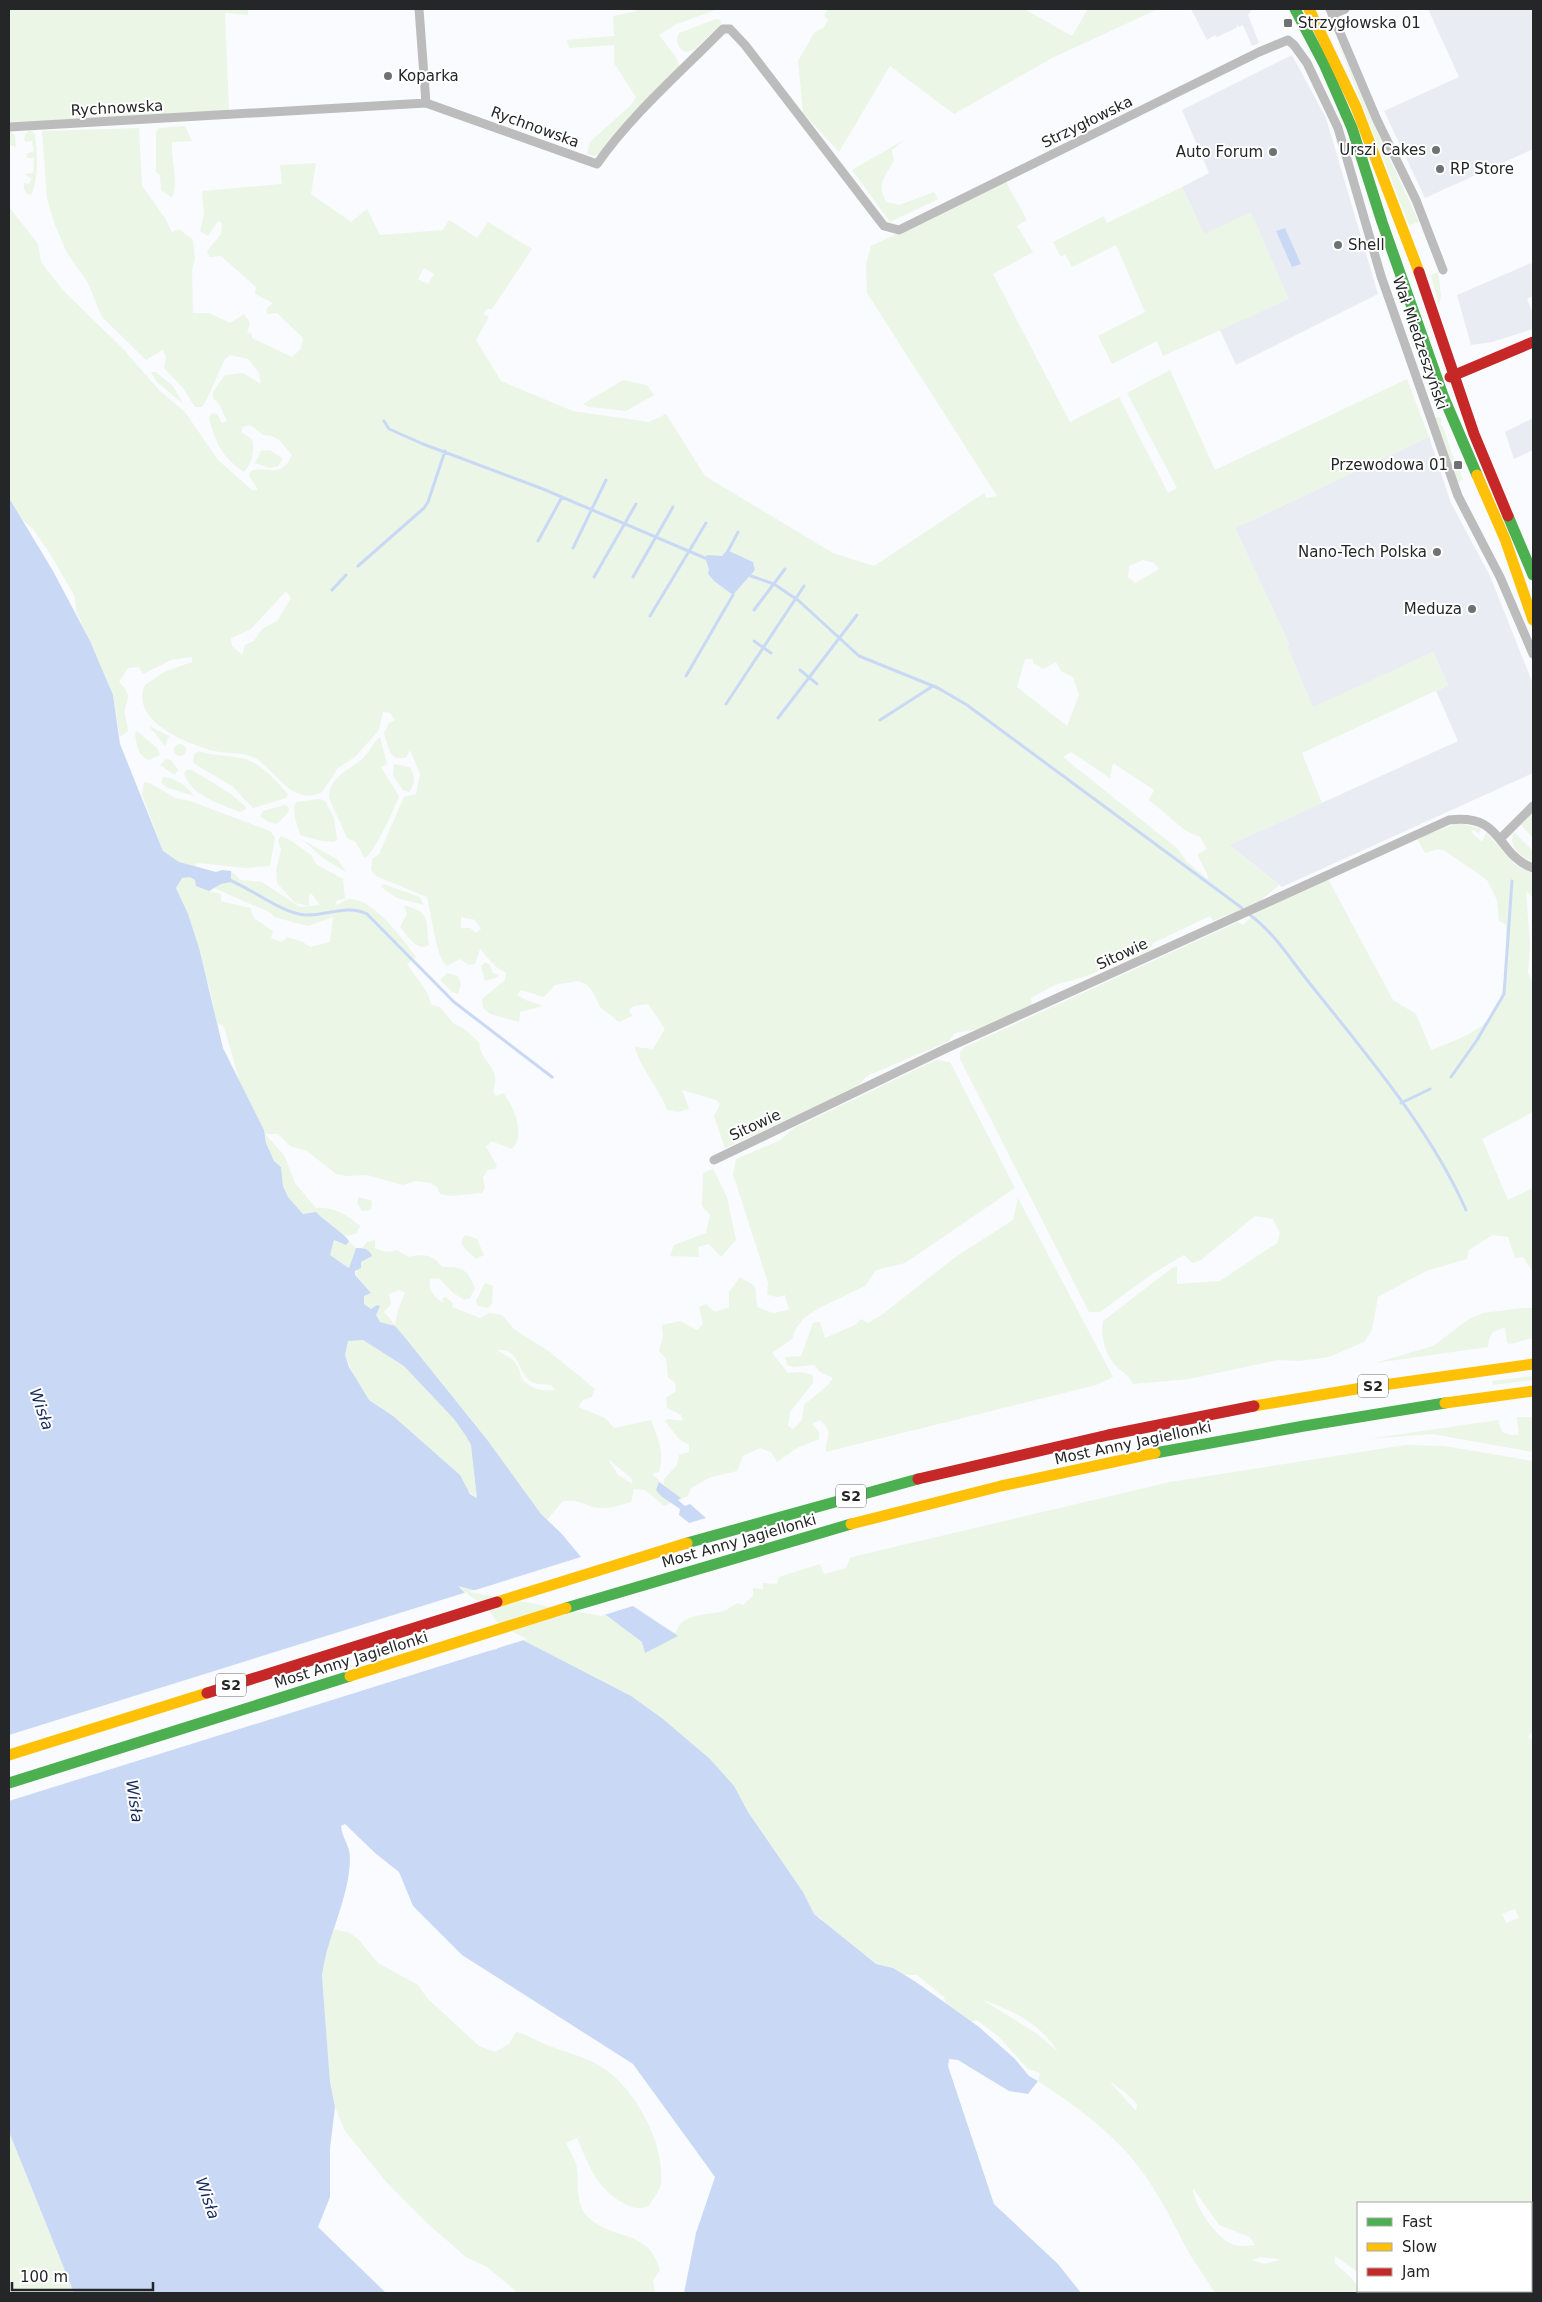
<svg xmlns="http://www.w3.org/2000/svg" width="1542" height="2302" viewBox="0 0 1542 2302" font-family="'DejaVu Sans',sans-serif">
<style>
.built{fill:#e9ecf3}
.green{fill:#ebf6e7;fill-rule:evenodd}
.water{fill:#c9d9f5;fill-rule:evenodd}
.pier{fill:#f9fbfe}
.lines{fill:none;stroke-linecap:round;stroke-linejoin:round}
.stream{stroke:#c9d9f5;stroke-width:3}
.street{stroke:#bdbcbd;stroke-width:9}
.fast{stroke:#4caf50;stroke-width:11}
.slow{stroke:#ffc107;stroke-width:11}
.jam{stroke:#c62828;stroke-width:11}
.poi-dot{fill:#6f7172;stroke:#fff;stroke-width:2}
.labels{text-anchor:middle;stroke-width:4;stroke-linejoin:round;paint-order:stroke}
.shield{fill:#fff;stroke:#666768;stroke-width:1}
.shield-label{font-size:14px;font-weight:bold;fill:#252627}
.poi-label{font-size:15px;fill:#252627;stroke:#fff;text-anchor:end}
.street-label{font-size:15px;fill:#252627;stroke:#fff}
.water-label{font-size:16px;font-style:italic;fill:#152b5b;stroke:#fff}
</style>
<rect width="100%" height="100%" fill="#f9fbfe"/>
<path class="built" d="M1191,9H1252L1248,15L1259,43L1252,46L1243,25L1239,27L1238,25L1236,28L1217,37L1215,35L1207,40Z
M1428,9H1533V149L1425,198L1384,111L1459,77Z
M1292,55L1326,118L1378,294L1236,365L1220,330L1289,298L1204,234L1182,187L1209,173L1182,110Z
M1531,263L1533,269V296L1527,299L1533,314V329L1492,342L1471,345L1457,295Z
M1533,418V450L1514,459L1505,432Z
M1429,437L1451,503L1490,576L1533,684V773L1282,887L1229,845L1458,741L1436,691L1448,685L1433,652L1313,708L1287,646L1289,644L1235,528Z"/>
<path class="green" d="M9,9H248V15L225,13L229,110L9,124Z
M637,9H718L677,24L659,35L676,57L680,68L621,128L599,154L594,156L587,154L590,142L631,105L636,97L614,63V45L569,48L567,40L614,36L613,16L637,11Z
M828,9H1024L1072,36L1088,9H1158L1052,58L954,114L890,66L839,152L803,113L798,61L814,33L824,27L828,20L824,16Z
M716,19L720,20L721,24L694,50L686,52C678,49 675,41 679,33Z
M1338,43H1339L1375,127L1419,222L1409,225Z
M185,126L192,141L172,142C171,161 179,180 172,198L161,190L160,175L156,172V132L159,128Z
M139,128L142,186L165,218L172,232L179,229L193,240L195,259L192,270L193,313H209L230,323L244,314L250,323L247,332L252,334V338L292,357L301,349L303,338L277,313L267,314L266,309L273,303L255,294L256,287L221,256L210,257L207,251L221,234L222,223L218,221L208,236L200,231L204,214L202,191L282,184L280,165L316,163L311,194L351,222L367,209L380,235L443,230L449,220L477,238L488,222L532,249L492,309H487L483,314L489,317L476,340L501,381L573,411L649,422L666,414L705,476L833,553L874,566L984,493L986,498L997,496L867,293L866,265L871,246L1006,182L1027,220L1017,226L1033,252L993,274L1070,422L1119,397L1168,493L1177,488L1127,393L1170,370L1215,470L1407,379L1429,437L1235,528L1289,644L1287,646L1313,707L1433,652L1448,685L1302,753L1322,803L1229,845L1279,885L1259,902L1213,921L1210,916L1153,943L1150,950L1084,977L1055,985L1031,998L1032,1007L979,1029L955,1033L949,1041L867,1076L856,1088L725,1148L714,1116L720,1104L716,1100L682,1090L689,1109L678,1112L667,1110C660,1089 638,1065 635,1047L653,1049L665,1029L648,1004L634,1006L629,1010L632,1016L619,1022L600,1007L593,992L587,985L578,981L555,985L544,997L521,990L517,995L528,1001L541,1005L540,1007L520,1012L519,1022L490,1014L483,1008L482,999L505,980L506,973L496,967L480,949L475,964L469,965L460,959L447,966C436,959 431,911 427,897L376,876L371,870L372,859L379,854L404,797L416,794L420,774L410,750L406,758H396L390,753L384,733L389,723L395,720L390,713L383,712L379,730L356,756L338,768L322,792C292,806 279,774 257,759C245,752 233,754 220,752C192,747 128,721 145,685L164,672L192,662V657L171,660L143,674L139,667L128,668L119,682C136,698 123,702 125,715C126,720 128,726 128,731L120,737L113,695L77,613L74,595L47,549L33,529L21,519L9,498V207L38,244L41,262L62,289L124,350L159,390L185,412L218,460L252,490H258L249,476L251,471C267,464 280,481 292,455L279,440L272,436L263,435L250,425L243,427L241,432L252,439C255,450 252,464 244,472C221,456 216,444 209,418L212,413L217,414L222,423L227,421L219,404L213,398V392L225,375L243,373L261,384L259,373L248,359L230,355L225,359L206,401L202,407H195L183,388L164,368L166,357L163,350L146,360L102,317L87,281L67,253L55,225L47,199L42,131ZM424,268L434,274L428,284L418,279ZM727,550L753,562L755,570L733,595L714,581L708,574ZM1143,560L1154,563L1159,569L1135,583L1128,577L1129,566ZM286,591L291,598L277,621L262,629L254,641L245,645L242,655L232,646L231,638L251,629ZM1025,659H1033V663L1043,669L1056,662L1061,671L1073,677L1079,695L1067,726L1017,687ZM1071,752L1110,778L1113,763L1154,790L1149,800L1186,831L1200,837L1207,849L1198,854C1200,864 1207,869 1208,879L1187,862L1178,849L1063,757ZM461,917L475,920L481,929L476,933L470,928H461Z
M30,130L35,134C37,155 39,173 32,194L28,195L24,189V183L29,184L32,179L24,174L33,173L34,158H27L26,154L34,151L32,141L26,142L24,139L26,133Z
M9,131L15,135L16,147L9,145Z
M904,140L892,150L894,161C884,177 877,184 886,202L899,205L934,192L938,199L890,222L852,170Z
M1182,187L1204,234L1251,212L1289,299L1163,356L1157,341L1112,364L1098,336L1145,312L1116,245L1072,267L1065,254L1061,257L1053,242L1104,216L1107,223Z
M1438,272L1441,295L1439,307L1431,275Z
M151,372H156L173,386L183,404L157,382Z
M623,380L647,385L654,395L626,411L589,407L583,404Z
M1435,417L1441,418V426H1443L1452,454L1463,479L1458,483Z
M270,450L283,459L278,466L270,468L255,463L261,451Z
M149,726L169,736L165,746Z
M137,731L157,748L160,755L149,760C137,755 137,745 135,734Z
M380,737L387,764L381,767L399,796C396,806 374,853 366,857H364L356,842L347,838L329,798C329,775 352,770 365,756C371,750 373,743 380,737Z
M174 750a6 6 0 1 1 12 0a6 6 0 1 1-12 0Z
M198,751C212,756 227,755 241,758C260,762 275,780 288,794L286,798L253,808L232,786L193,763L194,754Z
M166,759L171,760L178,770L175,775L160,765Z
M394,764L410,767C415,776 416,783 409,792L403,790L393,776Z
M187,770H192L231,794L246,807L245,810L240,812C220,804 191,796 184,773Z
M163,777C175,777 187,786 194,796L168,788L161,783Z
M144,782L150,783L175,798L190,801L270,831L275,837L270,866L246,868L197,863L195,866C201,868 209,872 215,872C227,872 231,867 240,880L262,882L300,907L320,905L311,893L309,895V906L295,903L277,883L276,870L281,850L278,840L281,836L290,840L311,855L316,864L343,879L345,899L337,900L335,906C339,904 345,900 349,899C373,898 403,939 416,957L407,964L428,994L431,1005L440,1007L454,1024L463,1028L479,1042C481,1066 502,1064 493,1092L496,1096L503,1093C514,1105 526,1136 512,1149L491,1141L486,1147L497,1165L495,1169L488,1170L483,1177L485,1188L482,1193L450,1196L440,1194L437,1187L430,1183L416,1181L403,1185L367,1175L346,1176L336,1174L307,1151L290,1146L278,1134H265L284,1155L295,1183L316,1208C332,1206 348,1215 360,1226L356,1234L346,1236L331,1226L316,1213L303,1214L288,1197L283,1186L281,1167L274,1161L266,1143L264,1130L240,1083L224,1027L217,1023L209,986L169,888L163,851L142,795ZM214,888L271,913L274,917L308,926L333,917L330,942L310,947L303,942L287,937L282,942L271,938L273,931L254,918L250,908L221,901V894L209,891Z
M319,799L325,801L334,818L337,839L334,842L322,841L300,835L295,818L294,806L297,802Z
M285,805L289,808L288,813L277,824L268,822L260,816L263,811Z
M1533,812V838L1521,825Z
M1455,824H1464L1481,829L1479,834L1474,830L1471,832L1482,842L1486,832L1515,865L1533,874V898L1526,891L1530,944L1528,973L1533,983V1112L1482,1139L1508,1200L1533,1188V1272L1523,1257L1515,1258L1508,1237L1493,1235L1469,1250L1467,1259L1426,1271L1378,1297L1372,1330L1364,1342L1329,1357L1299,1361L1278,1360L1189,1379L1133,1384C1128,1373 1121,1372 1114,1364C1105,1353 1100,1334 1103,1321L1172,1268L1177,1266V1284L1220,1281L1277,1243L1280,1233L1273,1219L1255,1216L1201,1260L1192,1263L1184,1255L1152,1274L1100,1312H1089L960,1059V1052L965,1047L1238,922L1243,925L1256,912L1328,879L1393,1000L1416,1014L1431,1050C1446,1044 1467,1037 1480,1027C1511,1004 1505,959 1506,925L1499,921L1497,900L1487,880L1445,851L1438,849L1425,853L1417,838Z
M1514,832L1533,851V862C1521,856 1507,847 1514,832Z
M303,840L338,860L346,872L323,858Z
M383,884L420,897L424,905L397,898L381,887Z
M404,905C432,913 425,919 429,945C418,953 407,935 400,927L407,914Z
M485,962L490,965L493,973L498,974V977L485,981L481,966Z
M447,973L458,976L461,984L458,994L452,992L440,980Z
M936,1060L950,1062L1015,1188L905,1263L876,1270L865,1286L819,1308L804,1318L796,1328L792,1339L772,1353L788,1373L801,1372L813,1375V1383L790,1412L788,1426L793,1429L802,1420L804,1405L829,1384L833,1378L820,1372L814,1365L793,1367L787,1365L785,1357L801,1356L813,1323L820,1322L825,1338L855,1325L861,1319L868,1323L883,1314L954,1258L1013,1220L1018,1198L1113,1377L1096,1385L826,1452C825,1436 835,1434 820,1420L812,1424L819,1432V1439L797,1448L777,1462L771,1452L760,1448L743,1456L737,1471L711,1477L691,1488L688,1496L664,1506L645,1490L634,1489L631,1502C621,1505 610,1509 599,1508C584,1506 581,1499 563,1501L547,1520L528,1499L506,1467L497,1512L375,1424L345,1355L346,1330L364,1304V1296L370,1292L355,1275L366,1249L362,1248L367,1242L375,1240V1248C382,1252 390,1253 397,1250L408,1257C423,1254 432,1254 442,1267C463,1267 466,1268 475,1288L470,1298L464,1300L452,1292L439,1278L430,1279C428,1290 434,1298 444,1303L442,1299L446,1297L453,1303L452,1307L480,1318L489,1313L502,1315L514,1329L550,1352L595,1389L592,1397L583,1400L578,1407L605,1418L614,1428L651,1420C658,1438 665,1453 659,1472L652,1474L664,1485V1479L677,1465L679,1455L689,1452V1445L679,1439L665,1421L668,1419L683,1421L681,1415L667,1408L666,1398L676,1391L675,1382L668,1378L666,1359L659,1351L663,1336L662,1325L680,1321L697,1330L703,1324L699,1307L706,1304L715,1312L729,1307V1292L740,1277L755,1286L757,1307L773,1313L789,1310L785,1295L778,1297L767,1295L768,1283L733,1174L736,1159L779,1141L794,1128ZM399,1290L405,1293L398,1310L395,1325L384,1312L391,1304L389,1294ZM497,1350C521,1348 516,1373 532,1382C537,1385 545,1384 551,1385L555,1390C541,1391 532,1390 521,1378C520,1362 509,1357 497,1350ZM608,1459L631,1478L633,1484L618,1475Z
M713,1169L727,1197L736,1240L721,1257L709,1244L698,1247L699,1257L670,1256L674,1245L706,1233L710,1215L702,1206L703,1173Z
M359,1197L372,1201L371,1210L362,1211L357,1203Z
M465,1235L477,1239L484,1255L476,1259L465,1249L461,1242Z
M334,1240L346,1244L349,1241L356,1248L349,1269L344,1271L330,1255Z
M485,1283L493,1286L492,1304L488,1308L478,1306L476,1301Z
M1522,1308H1533V1338L1510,1344L1507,1343L1505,1327L1493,1332L1489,1339L1488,1347L1375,1363L1433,1346L1469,1319L1483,1313Z
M1533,1376V1380L1493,1385L1492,1381Z
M1517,1417H1533V1452L1432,1434L1368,1439L1498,1420L1502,1432L1511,1435H1519Z
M1405,1445L1444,1446L1533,1461V1731L1528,1737L1533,1741V2293H1383L1381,2291H1531V2203H1358V2272L1335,2256V2263C1342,2271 1358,2280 1358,2291L1365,2293H1215C1205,2277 1193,2261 1184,2244C1170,2216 1155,2187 1135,2162C1108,2129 1073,2104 1038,2081L1040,2073L1028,2069L999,2037L977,2020L971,2022L946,2005L944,1997L917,1975H904L893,1968L876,1964L827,1927L821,1918L814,1915L803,1892L748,1812L503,1630L483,1603L466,1594L350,1575L414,1554L606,1615C628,1627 655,1621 676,1633C681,1612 707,1616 724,1611C729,1609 733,1605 738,1603L743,1605L753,1596V1588L763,1589V1583L777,1584L779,1577L820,1564L824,1574L846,1568L850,1558L856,1556L1170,1482ZM1515,1909L1519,1918L1506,1923L1502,1914ZM983,2000C1012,2010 1041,2024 1058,2052L1036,2033ZM1109,2081L1126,2093L1137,2104L1136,2111ZM1193,2188L1219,2225L1250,2237L1255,2245C1247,2246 1239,2247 1232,2244C1216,2238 1193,2204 1193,2188ZM1261,2257L1279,2259V2260L1264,2264L1252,2260Z
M334,1929L350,1933L358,1939L378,1963L418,1985L427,1998L479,2046L495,2052L509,2044L516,2032C527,2034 536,2041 547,2045C564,2052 584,2056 600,2066C634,2086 665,2143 661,2183C661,2190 652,2199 649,2206C640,2210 632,2208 623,2203C596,2188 589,2165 577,2138L566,2143C569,2150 574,2157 576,2164C580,2180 574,2202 587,2216C611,2241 649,2228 660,2270L653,2281L655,2293H518L487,2267L466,2257L428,2224L388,2184L345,2131L335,2107L330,2082L322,1976L324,1960Z
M9,2132L74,2293H9Z"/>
<path class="water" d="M1285,228L1301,264L1292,267L1276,231Z
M9,498L53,571L90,641L113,695L120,744L163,851L179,862L216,872L222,870L231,871V882L221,884L209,891L196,886L195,880L190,877L182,878L176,888L188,914L199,948L223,1048L264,1130L266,1143L274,1161L281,1167L283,1186L288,1197L303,1214L316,1212C324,1221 344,1233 349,1241L346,1245L334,1240L330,1255L347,1267L349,1268L356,1248C363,1248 369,1248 372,1256L361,1262V1268L355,1271V1275L371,1293L364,1296V1304L371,1309L377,1305L380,1306L376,1315L380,1322L395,1326L407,1340L488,1441L541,1514L561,1533L581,1557L633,1606L678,1636L645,1653L642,1642L606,1615L485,1593L458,1586L465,1593L487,1651L497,1649L503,1630L631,1696L663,1719L710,1759L734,1786L748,1812L803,1892L814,1914L876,1964L893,1968L916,1982L979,2027L1015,2059L1029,2076L1038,2081L1028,2094L1009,2091L958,2060L949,2059L948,2066L994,2204L1058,2264L1081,2293H684L696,2233L715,2177L633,2064L462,1955L413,1906L399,1872L375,1853L345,1824L341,1826C342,1839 350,1844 350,1859C349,1900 327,1936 322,1976L330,2082L335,2107L330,2148V2197L318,2227L386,2293H74L9,2132ZM363,1340L404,1366L454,1419L466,1436L471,1445L477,1498L470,1494L460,1475L393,1416L369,1400L349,1367L345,1355L348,1341Z
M727,550L753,562L755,570L733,595L714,581L708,574L709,569L705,558L707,555L722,556Z
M659,1482L681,1498L678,1500L685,1506L690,1504L715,1526L701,1532L679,1515L680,1509L661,1496L656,1490Z"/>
<path class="pier" d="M709,1517L718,1527L700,1534L686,1524Z
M584,1556L636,1605L601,1616L469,1592Z
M467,1592L488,1649L495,1647L501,1629L505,1628L527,1639L9,1801V1735Z"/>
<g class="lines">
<path class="stream" d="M384,421L389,429L423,444L543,489L705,558
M538,541L562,497
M573,548L606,480
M728,551L738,532
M358,566L424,508L428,502L445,451
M751,576L774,584L799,601L859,656L938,688L967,705L1242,908
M594,577L636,504
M633,577L673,507
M332,590L346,575
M754,610L785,569
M650,616L706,523
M754,641L771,653
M800,670L817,684
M686,676L733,595
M726,704L804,586
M778,718L857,615
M880,720L933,686
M227,879C251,888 281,913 305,915C326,916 347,904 367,914L454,1002L552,1077
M1250,915C1277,935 1294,965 1315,990C1370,1059 1430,1129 1466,1210
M1451,1077L1477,1040L1504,994L1512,881
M1401,1103L1430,1089"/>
<path class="street" d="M419,9L426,103
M1330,9L1377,120L1416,200L1443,270
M1333,14L1345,9
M9,127L426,103L597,164C632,114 680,73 723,29H730L745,45L884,226L899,230L1259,52L1288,40L1294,45L1307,63L1338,128L1381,276L1458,496L1500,577L1533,654
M1501,838L1533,806
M714,1160L947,1048L1449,820C1504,813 1495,854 1533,868"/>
<path class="fast" d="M1295,9L1325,66L1352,128L1382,222L1444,398L1477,475
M1508,516L1533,575
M1155,1453L1304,1426L1445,1403
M687,1543L918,1479
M566,1608L851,1524
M9,1783L350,1676"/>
<path class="slow" d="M1309,9L1356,107L1419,272
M1477,475L1505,539L1533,620
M1445,1403L1533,1391
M1254,1406L1362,1388L1533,1364
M851,1524L1001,1486L1155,1453
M497,1602L687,1543
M350,1676L566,1608
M9,1755L207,1693"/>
<path class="jam" d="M1419,272L1474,434L1508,516
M1450,377L1533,342
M918,1479L1108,1435L1254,1406
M207,1693L497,1602"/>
</g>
<g class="poi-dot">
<rect x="1283" y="18" width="10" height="10" rx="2.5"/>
<circle cx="388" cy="76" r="5"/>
<circle cx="1436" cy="150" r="5"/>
<circle cx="1273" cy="152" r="5"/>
<circle cx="1440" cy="169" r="5"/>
<circle cx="1338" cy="245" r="5"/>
<rect x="1453" y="460" width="10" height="10" rx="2.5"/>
<circle cx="1437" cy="552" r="5"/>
<circle cx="1472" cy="609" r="5"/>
</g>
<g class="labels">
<g class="shield">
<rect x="1358" y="1374.5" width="30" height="23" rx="4"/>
<rect x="836" y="1484.5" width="30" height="23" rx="4"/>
<rect x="216" y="1673.5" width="30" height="23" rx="4"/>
</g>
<g class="shield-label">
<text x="1373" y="1391">S2</text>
<text x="851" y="1501">S2</text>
<text x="231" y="1690">S2</text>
</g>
<g class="poi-label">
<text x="1298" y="28" text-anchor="start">Strzygłowska 01</text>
<text x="398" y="81" text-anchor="start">Koparka</text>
<text x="1426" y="155">Urszi Cakes</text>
<text x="1263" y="157">Auto Forum</text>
<text x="1450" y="174" text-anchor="start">RP Store</text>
<text x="1348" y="250" text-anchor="start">Shell</text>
<text x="1448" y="470">Przewodowa 01</text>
<text x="1427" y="557">Nano-Tech Polska</text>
<text x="1462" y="614">Meduza</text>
</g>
<g class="street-label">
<text transform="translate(117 108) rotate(-3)" y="5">Rychnowska</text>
<text transform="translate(1087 122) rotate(-26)" y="5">Strzygłowska</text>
<text transform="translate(535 127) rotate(20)" y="5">Rychnowska</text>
<text transform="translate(1420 343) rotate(71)" y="5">Wał Miedzeszyński</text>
<text transform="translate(1122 954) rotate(-25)" y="5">Sitowie</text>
<text transform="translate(755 1125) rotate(-25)" y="5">Sitowie</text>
<text transform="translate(1133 1443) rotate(-12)" y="5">Most Anny Jagiellonki</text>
<text transform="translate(739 1541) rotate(-16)" y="5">Most Anny Jagiellonki</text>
<text transform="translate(351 1660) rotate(-17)" y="5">Most Anny Jagiellonki</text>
</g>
<g class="water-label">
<text transform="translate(42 1409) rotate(71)" y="6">Wisła</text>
<text transform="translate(135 1801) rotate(82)" y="6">Wisła</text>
<text transform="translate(208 2198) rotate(71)" y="6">Wisła</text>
</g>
</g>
<rect width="1542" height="2302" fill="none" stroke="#252627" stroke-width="20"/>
<rect x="1357" y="2202" width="175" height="90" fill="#ffffff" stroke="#a8a8a9"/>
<rect x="1367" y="2218" width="25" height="8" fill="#4caf50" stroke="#a8a8a9"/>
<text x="1402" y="2227" font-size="15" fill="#252627">Fast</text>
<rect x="1367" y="2243" width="25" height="8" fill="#ffc107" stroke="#a8a8a9"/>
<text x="1402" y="2252" font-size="15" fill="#252627">Slow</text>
<rect x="1367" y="2268" width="25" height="8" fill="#c62828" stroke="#a8a8a9"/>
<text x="1402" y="2277" font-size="15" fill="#252627">Jam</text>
<path d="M12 2282v8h141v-8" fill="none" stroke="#252627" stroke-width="2.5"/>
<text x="20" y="2282" font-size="15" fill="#252627" stroke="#ffffff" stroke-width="4" paint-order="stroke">100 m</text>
</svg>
